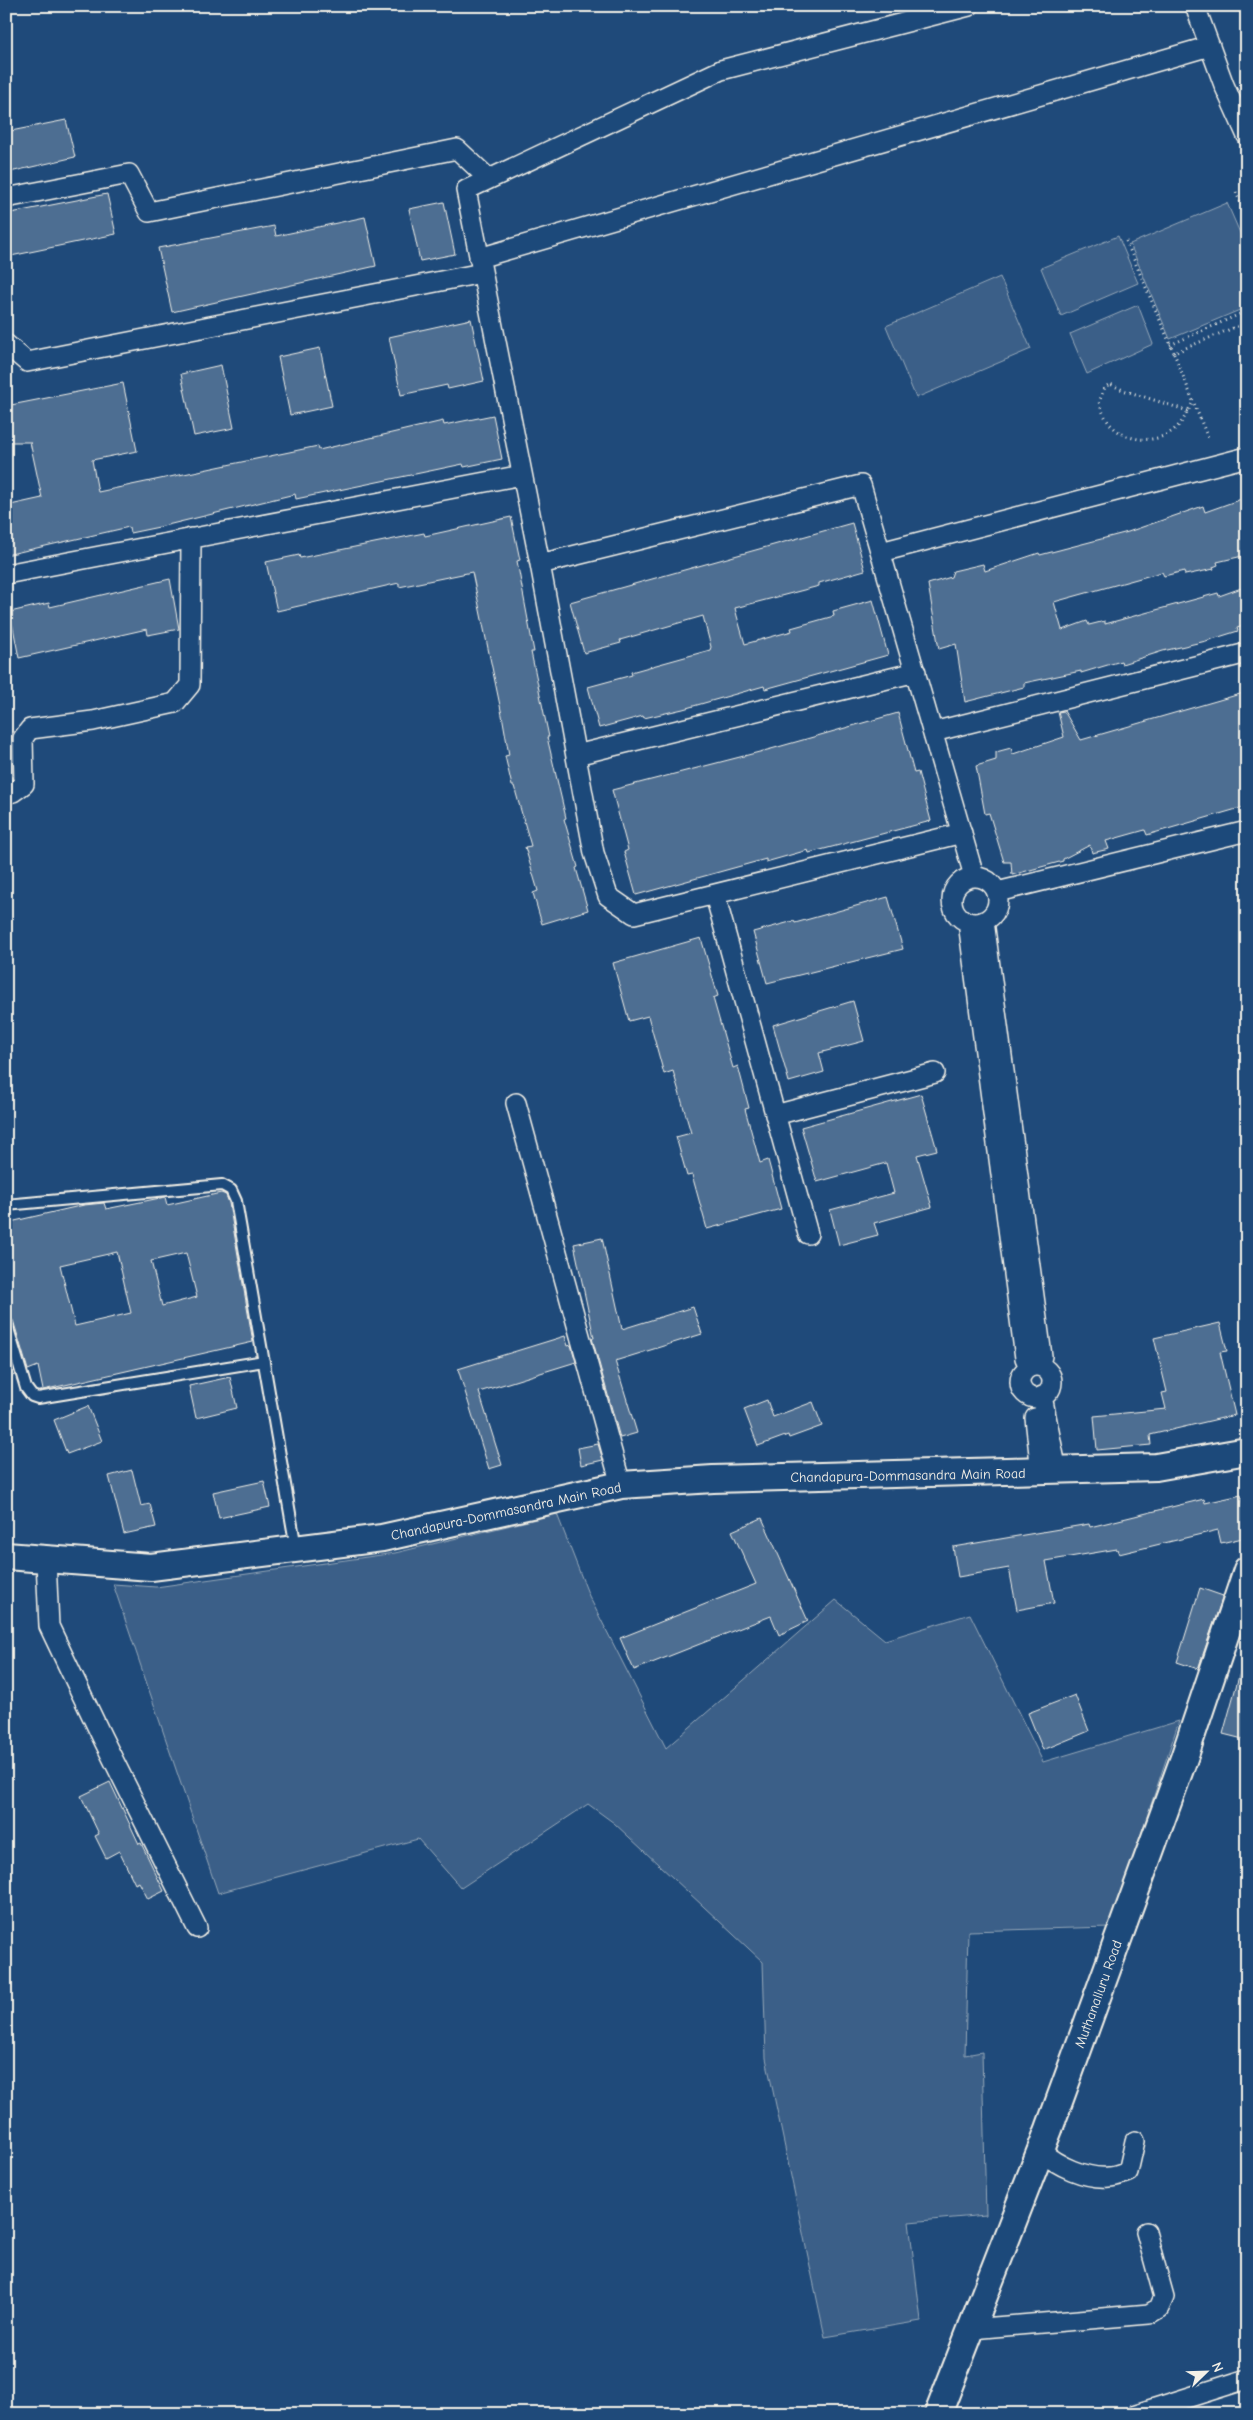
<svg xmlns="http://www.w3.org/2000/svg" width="1253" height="2420" viewBox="0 0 1253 2420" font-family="'Comic Neue',sans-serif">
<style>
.green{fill:#3a5f88;stroke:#97a8b8}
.building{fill:#4d6e92;stroke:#f4f1e8;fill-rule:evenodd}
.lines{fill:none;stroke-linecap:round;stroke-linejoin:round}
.lane-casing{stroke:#f4f1e8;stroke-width:14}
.street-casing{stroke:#f4f1e8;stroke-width:22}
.secondary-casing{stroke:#f4f1e8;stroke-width:30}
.path{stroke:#f4f1e8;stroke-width:3;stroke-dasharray:1 4;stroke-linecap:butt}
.lane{stroke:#1f4a7a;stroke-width:10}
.street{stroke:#1f4a7a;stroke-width:19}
.secondary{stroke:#1f4a7a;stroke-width:26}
.labels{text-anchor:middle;stroke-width:4;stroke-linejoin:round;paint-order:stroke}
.street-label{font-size:14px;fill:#f4f1e8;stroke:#1f4a7a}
</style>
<rect width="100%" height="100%" fill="#1f4a7a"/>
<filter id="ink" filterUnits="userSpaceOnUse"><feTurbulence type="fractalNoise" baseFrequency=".02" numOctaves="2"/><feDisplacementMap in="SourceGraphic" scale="10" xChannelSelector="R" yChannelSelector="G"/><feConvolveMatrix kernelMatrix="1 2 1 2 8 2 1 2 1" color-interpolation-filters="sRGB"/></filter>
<g filter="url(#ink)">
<path class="green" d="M1227,203L1247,249V307L1170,339L1130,244Z
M1118,236L1138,283L1061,316L1041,268Z
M1000,277L1031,349L916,398L886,326Z
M1138,305L1153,344L1087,374L1070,334Z
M557,1514L589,1596L666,1748L836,1600L885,1640L970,1614L1043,1762L1179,1721L1110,1927L968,1931L965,2055L982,2052L986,2215L909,2222L921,2321L825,2337L766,2058L763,1962L614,1823L588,1804L461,1888L418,1839L218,1893L113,1584L156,1587L395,1553Z"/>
<path class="building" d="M66,120L75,157L10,172L6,156V132Z
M107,194L116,234L6,257V214Z
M444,202L455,254L420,261L409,209Z
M365,217L376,266L172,312L158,248L274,226L276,236Z
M471,319L484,381L448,389L447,385L401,395L389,337Z
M320,348L332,406L290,415L278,357Z
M221,365L234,428L194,436L181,374Z
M123,383L137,451L92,460L98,492L318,446L319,450L443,421L444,425L493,415L502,459L464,467L463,464L296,499L295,494L159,527L130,533L129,527L6,555V506L42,498L30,442H6V406Z
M1247,497V555L1217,562L1218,565L1213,567L1214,569L1185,575L1184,571L1164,576L1162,572L1054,602L1062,630L1087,621L1089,625L1105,621V624L1218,593L1219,596L1247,586V625L1237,628L1238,631L1206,641L1163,651L1122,664L1121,661L1081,673V671L1024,683V687L965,702L956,644L939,649L928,584L951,577L953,571L983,564L985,571L1039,553L1040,555L1128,532L1203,506L1205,512Z
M511,517L520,560L517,561L534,652H531L549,737H547L566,818L564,819L578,867L576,868L588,910L542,924L533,893L538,891L525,847L531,846L514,786H512L505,756L509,755L502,715L472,572L399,587V583L277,611L266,562L299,555L300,558L424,533L425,536Z
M852,523L865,570L819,583V586L735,608L737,616L745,644L792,631L791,628L834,616L833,611L873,600L888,655L765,689L764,686L683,709L644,718L643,716L599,728L588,687L632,675L631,672L710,650L711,647L703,616L620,640L621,643L584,653L570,602Z
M170,579L179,629L148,635L147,629L19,658L10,612L49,603L50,607Z
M1247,692V806L1147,835L1145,830L1106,841L1109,849L1092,853L1090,845L1063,859V861L1012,875L1011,862H1004L989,813L985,814L976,766L996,760V752L1011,748L1013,754L1064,737L1058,712L1064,711L1081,740Z
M898,713L914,773L918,772L931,821L809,853L808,850L766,862V859L636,895L624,852L628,850L612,790L771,749Z
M888,897L903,949L767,983L753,932L794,921L795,923Z
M701,938L718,996L713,998L733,1068L738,1066L749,1108L745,1109L760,1163L768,1160L781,1209L707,1229L692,1175L687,1176L676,1137L691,1133L673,1071L664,1074L648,1016L629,1021L613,963Z
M853,1001L864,1041L819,1053L824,1072L789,1082L773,1025Z
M921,1094L937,1150L917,1155L932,1207L874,1223L878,1235L839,1245L830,1210L894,1193L886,1163L817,1182L801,1127Z
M221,1193L226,1195L229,1203L253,1342L43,1390L38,1366L28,1370L13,1320L6,1315V1223L84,1205L104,1203L106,1209L165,1197L167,1205ZM117,1252L131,1313L75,1326L60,1265ZM186,1253L197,1297L162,1306L151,1261Z
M602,1238L622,1329L693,1307L702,1334L615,1361L637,1433L620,1438L592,1338H594L574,1244Z
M1220,1323L1227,1351L1220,1352L1235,1415L1150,1435L1151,1445L1097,1450L1094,1416L1166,1409L1162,1393L1167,1392L1154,1338Z
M565,1336L568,1346L571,1345L576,1362L479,1392L502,1465L489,1469L458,1369Z
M6,1347L15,1375L6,1378Z
M230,1377L237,1408L196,1418L189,1386Z
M767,1400L773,1417L813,1402L822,1426L789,1438L788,1435L758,1446L744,1409Z
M88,1406L102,1441L67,1454L54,1420Z
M598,1444L603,1460L581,1465L578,1448Z
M132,1470L141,1506L150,1504L156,1527L124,1534L109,1476Z
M264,1481L270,1507L219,1518L213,1492Z
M1241,1495L1247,1520V1537L1221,1543L1218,1530L1119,1554L1117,1549L1046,1561L1054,1603L1017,1610L1009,1568L958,1577L953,1547L1089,1524L1090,1527L1204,1499L1205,1503Z
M762,1518L808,1621L779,1635L771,1616L634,1670L620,1638L756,1584L732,1531Z
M1200,1588L1223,1596L1198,1669L1177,1662Z
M1242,1665L1247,1666V1740L1223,1734Z
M1075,1695L1089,1731L1043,1750L1028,1713Z
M110,1782L139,1844L141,1843L164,1891L148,1899L139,1882L135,1884L119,1851L106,1858L95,1836L99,1834L81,1796Z"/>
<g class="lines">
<defs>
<path id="lane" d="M6,1205L222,1185L231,1190L236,1201L296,1548
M6,1322L26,1388L32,1396L38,1398L264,1361"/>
<path id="street" d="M1195,6L1224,85L1247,136
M6,198L129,174L149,212L457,149L489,179
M479,258L1210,46
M6,344L27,362L482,273
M881,552L1247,457
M540,564L466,190L721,70L969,6
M6,574L522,475
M933,732L1247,653
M576,755L916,672
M6,794L13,792L24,784L23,738L30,729L93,721L175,703L190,685L191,538
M962,833L634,914L608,896L594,853L540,564L861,485L974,876
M952 900a23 23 0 1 1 46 0a23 23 0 1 1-46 0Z
M997,892L1247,831
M715,895L808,1234
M984,921L1042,1356L1039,1366
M968,922L1025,1358L1029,1367
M516,1103L621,1485
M775,1115L935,1073
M1020 1382a16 16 0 1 1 32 0a16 16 0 1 1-32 0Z
M1042,1396L1057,1471
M1035,1418L1041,1472
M46,1560L49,1626L102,1737L197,1928
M1040,2151C1058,2166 1085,2179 1109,2177C1115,2177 1122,2174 1128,2172L1135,2141
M971,2329L1149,2314L1159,2308L1164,2297L1146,2232
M1136,2414L1247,2379"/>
<path id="secondary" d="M6,1556L151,1567L382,1538L621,1485L713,1479L1156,1467L1247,1451
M938,2414L1049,2129L1184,1758L1247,1570"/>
</defs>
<use href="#lane" class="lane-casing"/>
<use href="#street" class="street-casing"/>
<use href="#secondary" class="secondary-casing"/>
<path class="path" d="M1236,192L1247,219
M1126,241L1174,353L1247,322
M1170,345L1247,311
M1174,353L1209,441
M1188,411L1123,390L1110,384L1105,387L1099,402C1102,411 1105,419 1112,426C1128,443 1159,444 1176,428C1184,421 1188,410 1193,402"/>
<use href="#lane" class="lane"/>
<use href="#street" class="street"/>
<use href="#secondary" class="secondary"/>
</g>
</g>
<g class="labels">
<g class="street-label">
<text transform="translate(908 1475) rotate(-1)" y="5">Chandapura-Dommasandra Main Road</text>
<text transform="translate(506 1511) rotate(-12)" y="5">Chandapura-Dommasandra Main Road</text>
<text transform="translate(1098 1994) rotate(-70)" y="5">Muthanalluru Road</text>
</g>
</g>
<rect width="1253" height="2420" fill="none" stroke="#1f4a7a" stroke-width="25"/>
<rect x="12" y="12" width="1228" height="2395" fill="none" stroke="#f4f1e8" stroke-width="2" filter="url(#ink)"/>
<g transform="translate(1206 2372) rotate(67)" stroke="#1f4a7a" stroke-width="4" paint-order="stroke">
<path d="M0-4L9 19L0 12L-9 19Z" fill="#f4f1e8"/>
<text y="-8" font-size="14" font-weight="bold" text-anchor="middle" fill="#f4f1e8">N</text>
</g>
</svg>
